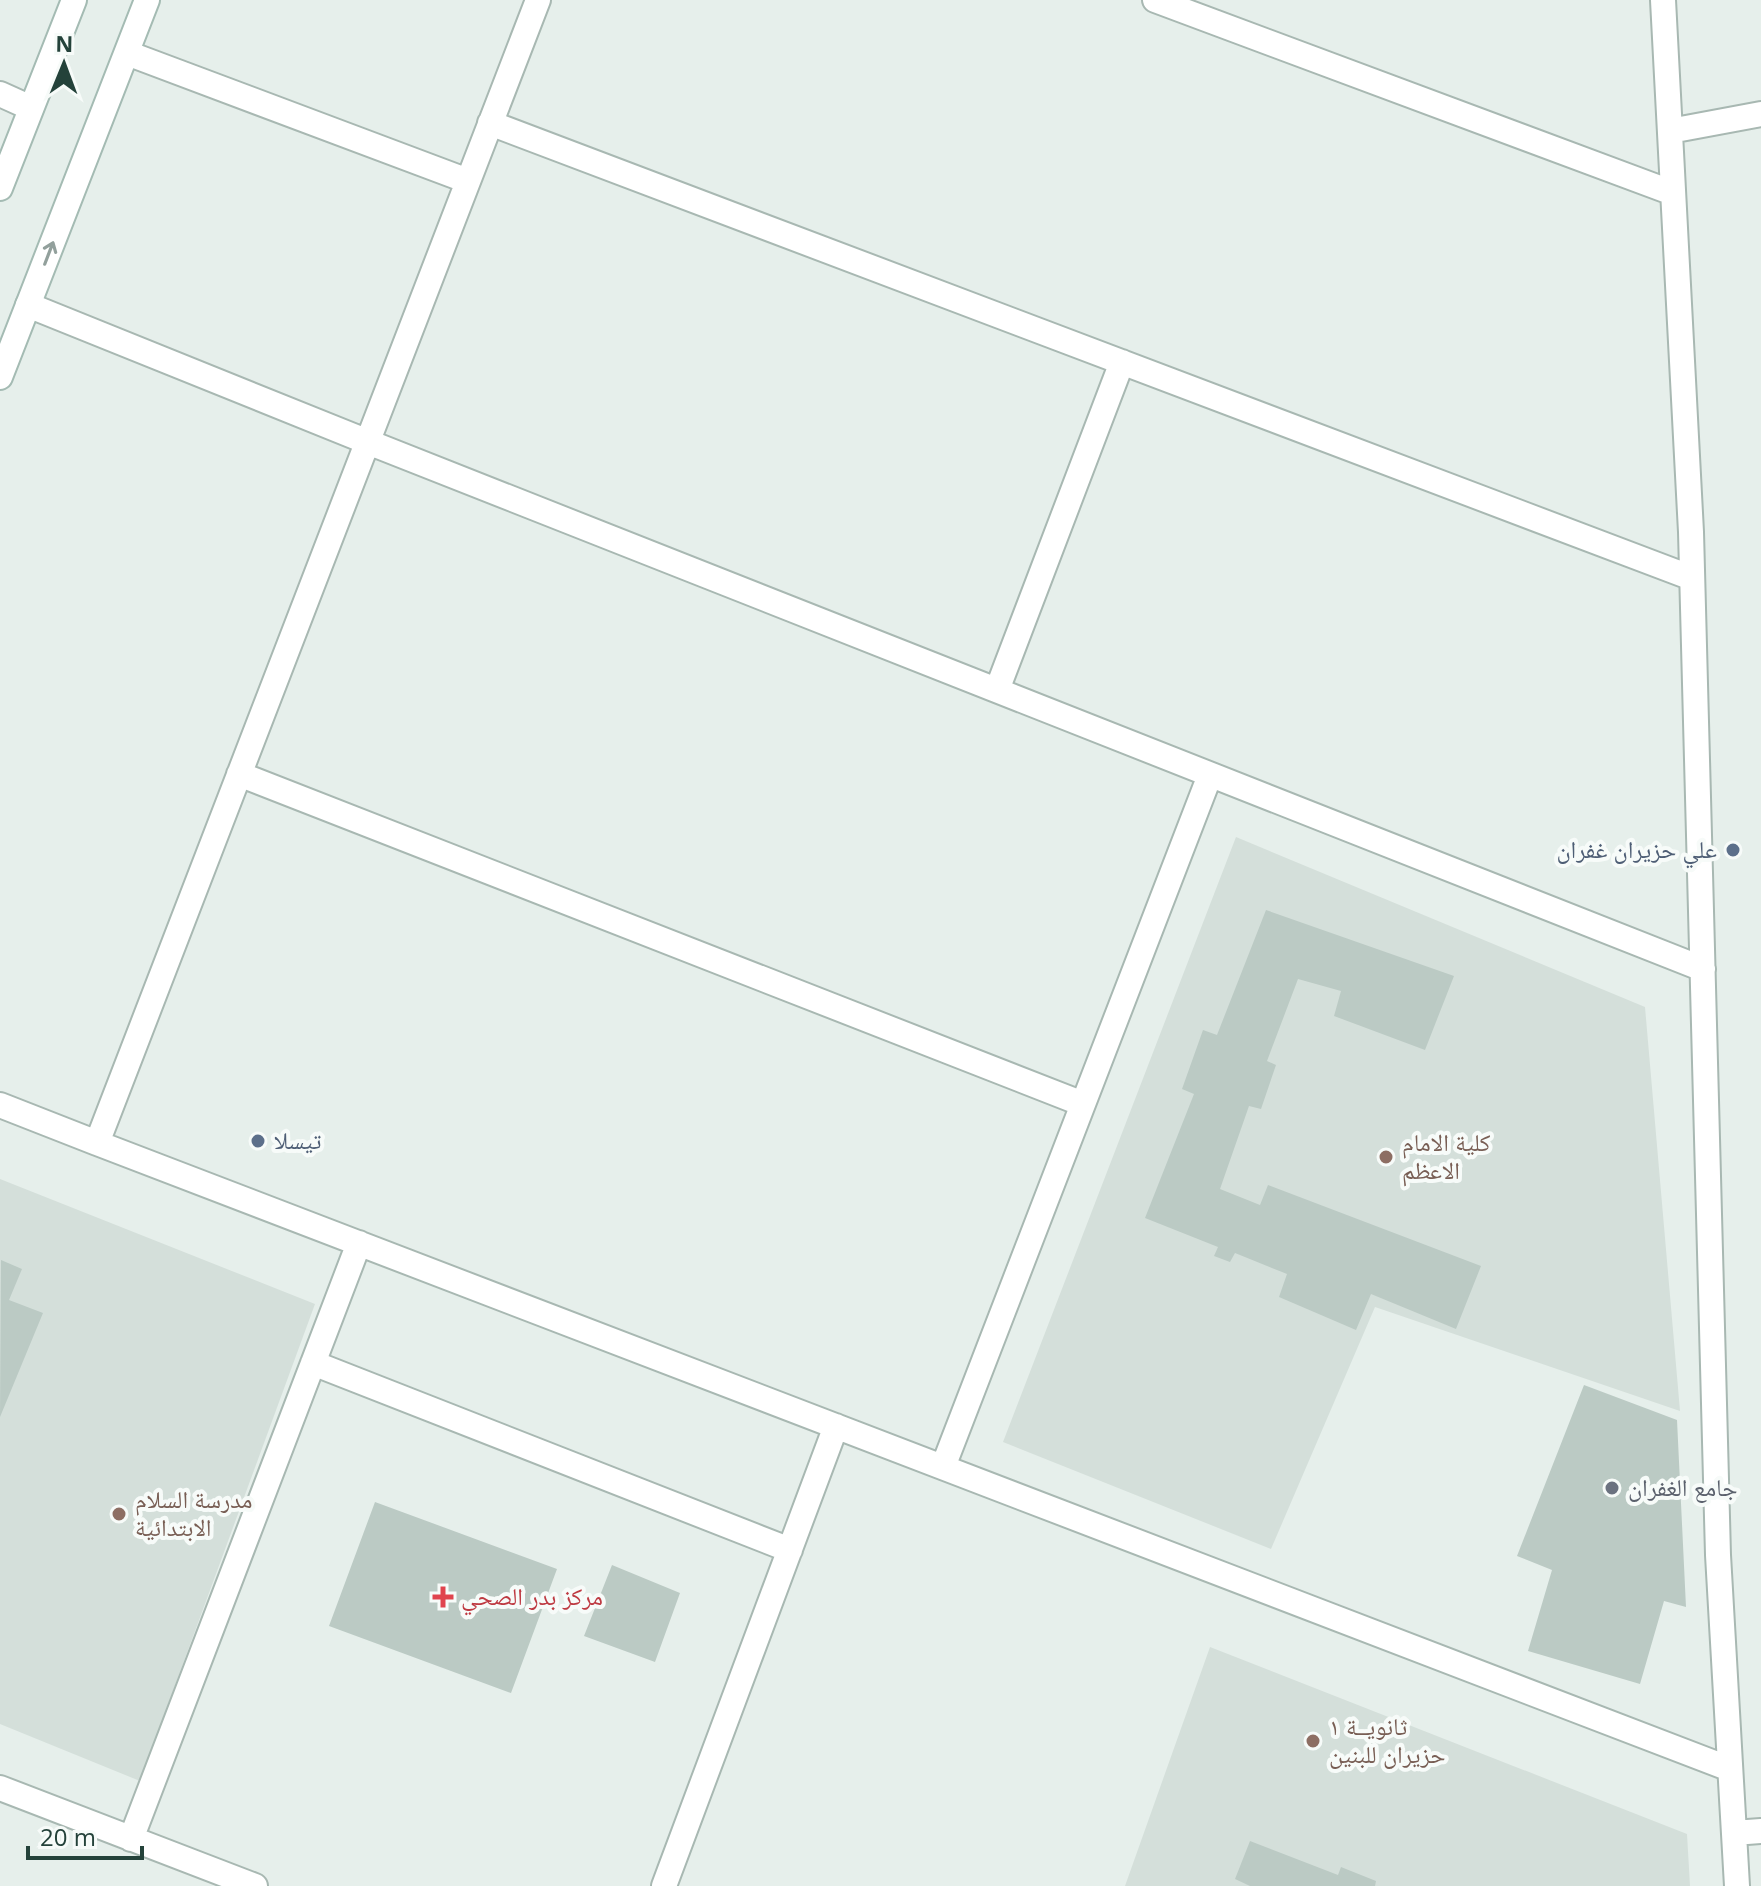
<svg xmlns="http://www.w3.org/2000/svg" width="1761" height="1886" viewBox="0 0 1761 1886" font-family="'Open Sans','Noto Naskh Arabic',sans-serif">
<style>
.built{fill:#d4dfda}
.building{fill:#bbcac4}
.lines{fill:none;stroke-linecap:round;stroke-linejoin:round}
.street-casing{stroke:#a8b8b2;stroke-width:28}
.secondary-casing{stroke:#a4bbb3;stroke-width:28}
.street{stroke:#fff;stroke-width:24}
.secondary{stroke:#fff;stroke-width:24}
.oneway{stroke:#92a09c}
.service-dot{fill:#5c6f8a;stroke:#f7fbf9;stroke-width:3}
.education-dot{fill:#8d6e63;stroke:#f7fbf9;stroke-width:3}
.worship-dot{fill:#6b7280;stroke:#f7fbf9;stroke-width:3}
.health-dot{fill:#e0444e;stroke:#f7fbf9;stroke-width:3}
.labels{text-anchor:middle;stroke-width:8;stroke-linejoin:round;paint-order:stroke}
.service-label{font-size:24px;fill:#4e5e75;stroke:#f7fbf9;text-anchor:end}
.education-label{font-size:24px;fill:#785e54;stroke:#f7fbf9;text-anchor:start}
.worship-label{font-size:24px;fill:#5b616d;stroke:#f7fbf9;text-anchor:start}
.health-label{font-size:24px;fill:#be3a42;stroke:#f7fbf9;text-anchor:start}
</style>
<rect width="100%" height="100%" fill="#e6efeb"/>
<path class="built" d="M1236,837L1645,1007L1680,1411L1375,1307L1271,1549L1003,1442Z
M0,1179L315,1304L140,1781L0,1724Z
M1210,1647L1687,1834L1690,1886H1125Z"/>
<path class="building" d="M1266,910L1454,976L1425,1050L1334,1016L1341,991L1298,979L1267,1061L1276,1065L1261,1109L1249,1106L1220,1189L1260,1205L1268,1185L1481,1266L1456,1329L1371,1294L1356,1330L1279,1297L1287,1274L1235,1253L1230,1262L1214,1256L1218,1247L1145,1218L1194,1094L1182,1089L1203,1030L1217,1035Z
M1,1260L22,1269L9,1300L43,1313L0,1417Z
M1584,1385L1677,1420L1686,1607L1664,1601L1640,1684L1528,1651L1552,1570L1517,1556Z
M375,1502L557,1569L511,1693L329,1626Z
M612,1565L680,1593L655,1662L584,1636Z
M1250,1841L1338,1875L1341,1867L1376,1881L1375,1886H1250L1235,1879Z"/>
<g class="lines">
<defs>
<path id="street" d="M1155,0L1673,193
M1663,0L1691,532L1718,1555L1737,1886
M127,53L468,181
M0,94L31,108
M490,123L1692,578
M1670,131L1761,114
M28,305L368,442L1703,969
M997,690L1122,362
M239,774L1083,1104
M0,1105L97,1143L538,0
M97,1143L1730,1769
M313,1363L790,1550
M943,1467L1210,775
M0,1788L255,1886
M1734,1833L1761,1831
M131,1839L359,1243
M664,1886L836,1426"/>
<path id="secondary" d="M0,188L74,0
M0,377L147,0"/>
</defs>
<use href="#street" class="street-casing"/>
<use href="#secondary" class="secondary-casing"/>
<use href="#street" class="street"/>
<use href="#secondary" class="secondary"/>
</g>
<defs><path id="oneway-shaft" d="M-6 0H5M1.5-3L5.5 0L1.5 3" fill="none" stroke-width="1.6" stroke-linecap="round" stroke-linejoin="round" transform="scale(2)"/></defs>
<use class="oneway" href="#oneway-shaft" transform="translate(49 253) rotate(-69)"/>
<g class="service-dot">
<circle cx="1733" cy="850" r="8"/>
<circle cx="258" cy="1141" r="8"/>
</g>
<g class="education-dot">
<circle cx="1386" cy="1157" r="8"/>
<circle cx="119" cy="1514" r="8"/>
<circle cx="1313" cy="1741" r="8"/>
</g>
<circle class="worship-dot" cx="1612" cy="1488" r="8"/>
<path class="health-dot" d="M439 1585h8v8h8v8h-8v8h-8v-8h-8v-8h8z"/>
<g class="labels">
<g class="service-label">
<text x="1717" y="858">علي حزيران غفران</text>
<text x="274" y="1149" text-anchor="start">تيسلا</text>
</g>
<g class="education-label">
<text x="1402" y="1151">كلية الامام<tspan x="1402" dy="28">الاعظم</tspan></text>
<text x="135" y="1508">مدرسة السلام<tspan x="135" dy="28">الابتدائية</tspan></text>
<text x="1329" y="1735">ثانويــة ١<tspan x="1329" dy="28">حزيران للبنين</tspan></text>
</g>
<g class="worship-label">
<text x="1628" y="1496">جامع الغفران</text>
</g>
<g class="health-label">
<text x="461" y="1605">مركز بدر الصحي</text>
</g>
</g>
<g transform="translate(64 64) rotate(1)" stroke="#f7fbf9" stroke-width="6" paint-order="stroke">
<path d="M0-6L14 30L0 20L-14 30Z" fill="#24423a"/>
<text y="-12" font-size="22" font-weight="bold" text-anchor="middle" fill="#24423a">N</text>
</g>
<path d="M28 1846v12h114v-12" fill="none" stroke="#24423a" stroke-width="4"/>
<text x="40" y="1846" font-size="24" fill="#24423a" stroke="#f7fbf9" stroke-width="6" paint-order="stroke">20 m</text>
</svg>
